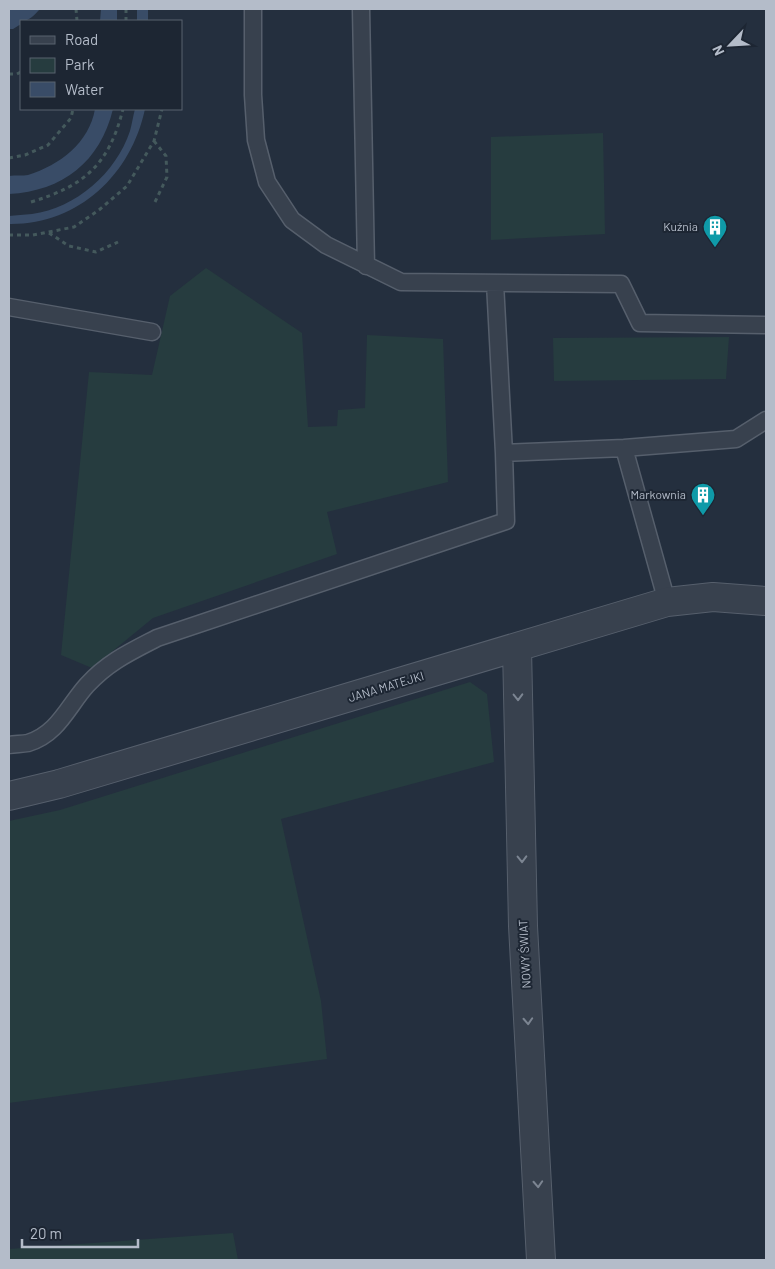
<svg xmlns="http://www.w3.org/2000/svg" width="775" height="1269" viewBox="0 0 775 1269" font-family="Barlow,sans-serif">
<style>
.green{fill:#263c3f}
.water{fill:#394c67}
.lines{fill:none;stroke-linecap:round;stroke-linejoin:round}
.lane-casing{stroke:#565f6c;stroke-width:19}
.street-casing{stroke:#565f6c;stroke-width:30}
.path{stroke:#44595c;stroke-width:3;stroke-dasharray:4 4;stroke-linecap:butt}
.lane{stroke:#38414e;stroke-width:16}
.street{stroke:#38414e;stroke-width:28}
.oneway{stroke:#7c8592}
.labels{text-anchor:middle;stroke-width:4;stroke-linejoin:round;paint-order:stroke}
.poi-label{font-size:12px;fill:#b4bcc9;stroke:#1d2633;text-anchor:end}
.street-label{font-size:12px;fill:#b4bcc9;stroke:#1d2633}
</style>
<rect width="100%" height="100%" fill="#242f3e"/>
<path class="green" d="M603,133L605,234L491,240V137Z
M206,268L302,333L308,427L337,426L338,410L365,408L367,335L443,339L448,482L327,512L337,554L153,618L92,668L61,655L89,372L152,375L170,296Z
M729,337L726,379L554,381L553,338Z
M470,682L487,694L494,762L281,819L321,1001L327,1059L9,1103V821L60,810Z
M233,1233L238,1260H9V1249Z"/>
<path class="water" d="M9,9H40C34,15 30,21 21,21V24L13,29H9Z
M101,9H117V21H100Z
M137,9H148V21H137Z
M95,109H113C100,162 63,191 9,194V176C15,175 23,176 28,175C60,165 89,143 95,109Z
M135,109H145C131,175 78,225 9,224V216C16,215 24,215 32,214C76,208 116,173 130,131C132,124 133,116 135,109Z"/>
<g class="lines">
<defs>
<path id="lane" d="M253,9V95L256,140L267,182L292,220L326,245L401,282L621,284L640,323L766,325
M361,9L366,266
M495,283L504,453L624,448L736,439L766,420
M9,307L152,332
M624,448L667,602
M9,745C15,744 22,744 28,743C58,734 68,706 87,685C108,662 130,652 157,638L506,521L504,453"/>
<path id="street" d="M517,648L523,926L541,1260
M9,796L59,784L667,602L713,597L766,601"/>
</defs>
<use href="#lane" class="lane-casing"/>
<use href="#street" class="street-casing"/>
<path class="path" d="M76,9L77,21
M161,20V21
M126,21V9
M9,74H17L21,72
M154,141L166,156L167,177L155,202
M9,158L25,155L48,145L71,118L73,109
M31,202C84,186 109,165 123,109
M49,233L69,246L96,252L118,242
M9,235H33L74,227L99,210L127,186L154,141L162,109"/>
<use href="#lane" class="lane"/>
<use href="#street" class="street"/>
</g>
<defs><path id="oneway-chevron" d="M-2-3.5L2.5 0L-2 3.5" fill="none" stroke-width="1.6" stroke-linecap="round" stroke-linejoin="round" transform="scale(1.25)"/></defs>
<g class="oneway">
<use href="#oneway-chevron" transform="translate(518 697) rotate(89)"/>
<use href="#oneway-chevron" transform="translate(522 859) rotate(89)"/>
<use href="#oneway-chevron" transform="translate(528 1021) rotate(87)"/>
<use href="#oneway-chevron" transform="translate(538 1184) rotate(87)"/>
</g>
<defs>
<symbol id="building-pin" viewBox="-11 -11 22 30"><path d="M0 17L-7.5 6A9.5 9.5 0 1 1 7.5 6Z" fill="#0f9aa8" stroke="#1d2633"/><path d="M-4-6H4V6H1V3H-1V6H-4ZM-2.5-4.3h1.7v1.8h-1.7ZM.8-4.3h1.7v1.8H.8ZM-2.5-1h1.7V.8h-1.7ZM.8-1h1.7V.8H.8Z" fill="#fff"/></symbol>
</defs>
<g fill-rule="evenodd">
<use href="#building-pin" x="701" y="213" width="28" height="38"/>
<use href="#building-pin" x="689" y="481" width="28" height="38"/>
</g>
<g class="labels">
<g class="poi-label">
<text x="698" y="231">Kuźnia</text>
<text x="686" y="499">Markownia</text>
</g>
<g class="street-label">
<text transform="translate(386 687) rotate(-17)" y="4">JANA MATEJKI</text>
<text transform="translate(525 954) rotate(-93)" y="4">NOWY ŚWIAT</text>
</g>
</g>
<rect width="775" height="1269" fill="none" stroke="#b4bcc9" stroke-width="20"/>
<rect x="20" y="20" width="162" height="90" fill="#1d2633" stroke="#59626f"/>
<rect x="30" y="36" width="25" height="8" fill="#38414e" stroke="#59626f"/>
<text x="65" y="45" font-size="15" fill="#b4bcc9">Road</text>
<rect x="30" y="58" width="25" height="15" fill="#263c3f" stroke="#59626f"/>
<text x="65" y="70" font-size="15" fill="#b4bcc9">Park</text>
<rect x="30" y="82" width="25" height="15" fill="#394c67" stroke="#59626f"/>
<text x="65" y="95" font-size="15" fill="#b4bcc9">Water</text>
<g transform="translate(730 45) rotate(245)" stroke="#1d2633" stroke-width="4" paint-order="stroke">
<path d="M0-4L9 19L0 12L-9 19Z" fill="#b4bcc9"/>
<text y="-8" font-size="14" font-weight="bold" text-anchor="middle" fill="#b4bcc9">N</text>
</g>
<path d="M22 1239v8h116v-8" fill="none" stroke="#b4bcc9" stroke-width="2.5"/>
<text x="30" y="1239" font-size="15" fill="#b4bcc9" stroke="#1d2633" stroke-width="4" paint-order="stroke">20 m</text>
</svg>
